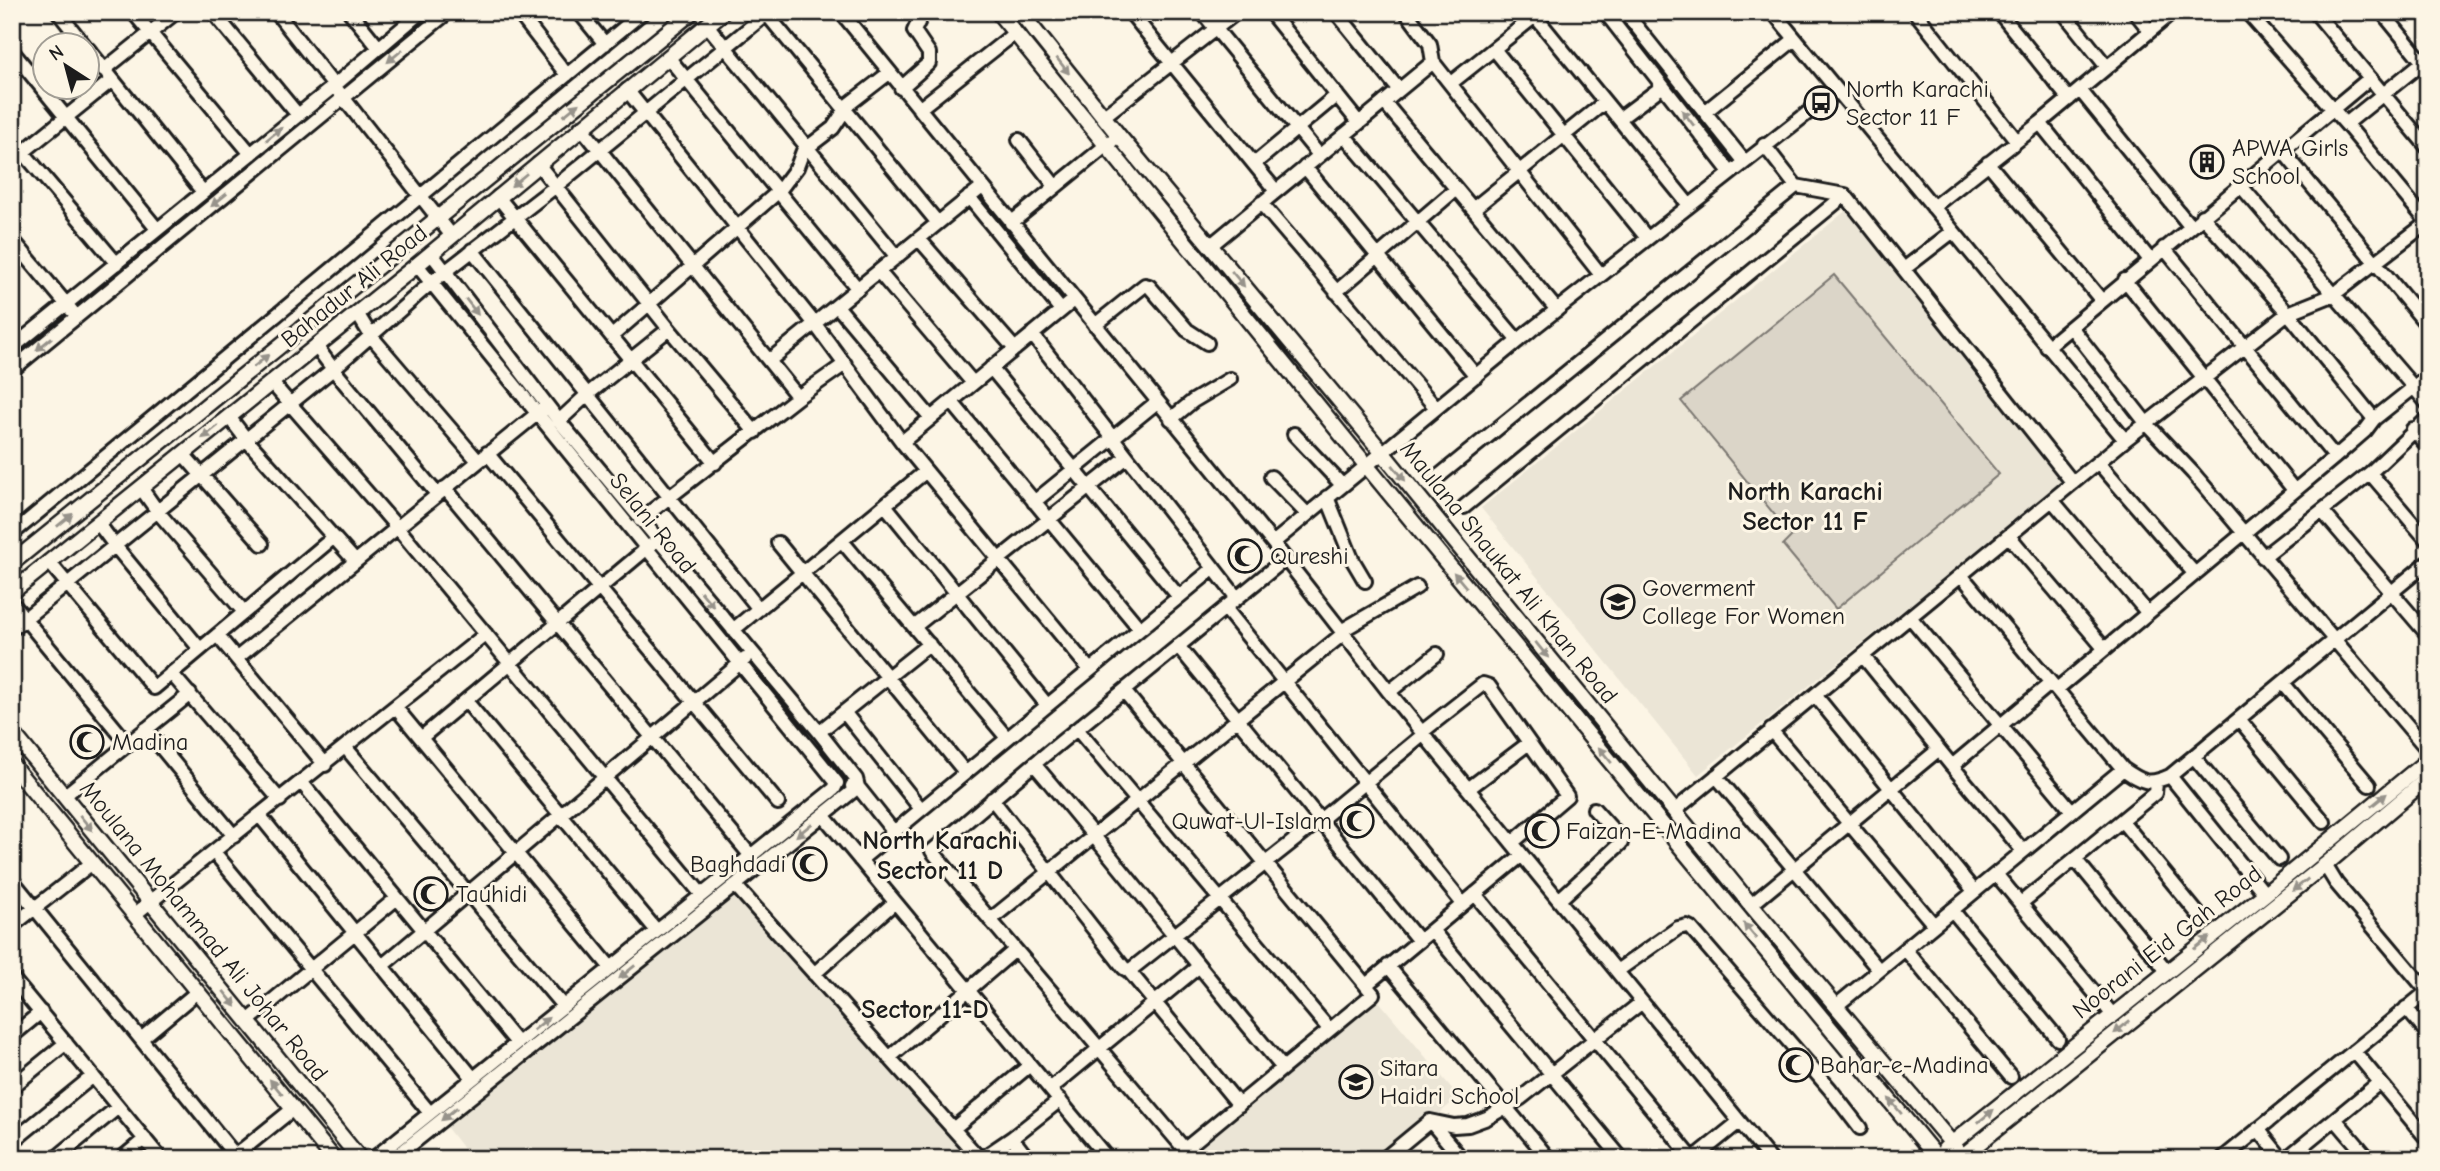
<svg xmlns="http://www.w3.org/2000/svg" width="2440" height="1171" viewBox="0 0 2440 1171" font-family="'Comic Neue',sans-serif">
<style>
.built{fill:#ebe5d6}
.green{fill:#dbd5c8;stroke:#7c7872;stroke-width:2}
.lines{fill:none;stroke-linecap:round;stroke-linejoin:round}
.minor-casing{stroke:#1c1c1c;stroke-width:18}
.major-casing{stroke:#1c1c1c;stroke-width:19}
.minor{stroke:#fcf5e5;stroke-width:12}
.major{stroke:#fcf5e5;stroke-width:14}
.oneway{fill:#97938b}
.labels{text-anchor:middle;stroke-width:6;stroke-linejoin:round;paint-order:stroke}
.poi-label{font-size:24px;fill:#1c1c1c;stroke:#fcf5e5;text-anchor:start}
.street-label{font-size:24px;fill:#1c1c1c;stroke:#fcf5e5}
.neighbourhood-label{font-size:26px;font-weight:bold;fill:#1c1c1c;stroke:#fcf5e5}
</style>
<rect width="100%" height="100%" fill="#fcf5e5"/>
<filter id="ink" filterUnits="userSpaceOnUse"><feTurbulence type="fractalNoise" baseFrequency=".0143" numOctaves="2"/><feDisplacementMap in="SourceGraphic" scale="14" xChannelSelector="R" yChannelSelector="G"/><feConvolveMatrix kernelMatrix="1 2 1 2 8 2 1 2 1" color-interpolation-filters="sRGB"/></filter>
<g filter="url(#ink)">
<path class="built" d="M1853,205L2069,477L1698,775L1481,508Z
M734,886L980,1159H471L441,1120Z
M1373,994L1459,1097L1384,1159H1193L1185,1149Z"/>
<path class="green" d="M1834,275L1999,474L1836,609L1783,545L1792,536L1681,401Z"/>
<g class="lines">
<defs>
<path id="minor" d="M58,12L85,46
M133,12L251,154
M213,12L298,115
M276,12L452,236
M350,12L379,48
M518,12L567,75
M579,12L605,44
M765,12L938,223
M841,12L1273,543L1389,692L1770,1159
M1130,12L1276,191
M1202,12L1319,155
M1270,12L1359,123
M1336,12L1399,90
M1406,12L1430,44L1433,62L1601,275
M1605,12L1730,172
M1625,12L1744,161
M1773,12L2125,440
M1915,12L2017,141
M1999,12L2069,99
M2063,12L2107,67
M2135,12L2150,31
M2247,12L2346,124L2428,223
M2315,12L2428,148
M2382,12L2426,66
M1535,16L1689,205
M707,25L897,257
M88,49L203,192
M1494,49L1647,238
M12,51L157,229
M668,57L858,289
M104,70L176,12
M1451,83L1540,12
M901,88L929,63V53L914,31L923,12
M627,90L815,324L902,442L1090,670
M2080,90L2190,226
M1384,102L1557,310
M919,109L1015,33
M1705,112L1795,39
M1104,116L1237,12
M1619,119L1663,86
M2040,123L2150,260
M2346,124L2428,58
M581,127L798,397
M1344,135L1518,341
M12,139L117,264
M1019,140L1055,186
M1764,145L1796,186
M2282,150L2428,326
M12,161L112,80
M1988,163L2102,301
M538,164L669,329L755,432
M1254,164L1337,95
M1305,167L1476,376
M2240,185L2428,404
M498,197L715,463
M969,197L1061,310
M1261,203L1436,408
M1933,207L2040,123L2173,12
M1473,209L1605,102
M2202,216L2288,313L2374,419
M1011,223L1114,139
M12,239L72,311
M919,239L1015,349
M1210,246L1433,62
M2164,248L2335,457
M472,250L759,609
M431,253L559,421L819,732L856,779L858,787
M1904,269L1952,232
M879,272L973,383
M2125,280L2294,490
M1336,292L1456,189
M837,306L931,418
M357,313L371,336L478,461
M1095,325L1145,285L1149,286L1187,330L1207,343
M2071,327L2147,424L2193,473L2428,750
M1032,334L1237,598
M612,336L779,191L797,167L803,151L833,128L849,104L889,73
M316,346L333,369L437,494
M2047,347L2370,78
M12,348L334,86L421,12
M770,360L982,187
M991,368L1179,597
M12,370L448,12
M271,382L397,527L702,895
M951,401L1140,629
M229,417L246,439L355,561
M1171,419L1193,401L1230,379
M559,421L588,394L669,329
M2413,429L2428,447
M1294,434L1342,485
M902,442L1074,300
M487,453L778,803
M183,454L262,544
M2098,462L2194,573
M2370,473L2428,541
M1439,476L1796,186L1845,195L2073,483
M1271,477L1307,514
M141,488L158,512L244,612
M445,488L751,856
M1327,497L1352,559L1365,581
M2052,500L2147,612
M1034,502L1157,402
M885,505L1047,705
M1464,507L1845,195
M2322,511L2428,635
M640,520L798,397L845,364
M98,523L116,547L200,649
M12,534L643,12
M2009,536L2104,648
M842,541L1007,738
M778,543L965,772
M1273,543L1531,330L1837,90
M2263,557L2370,473L2428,418
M49,562L154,688L334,537
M1961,575L2123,769C2142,782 2148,786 2170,776L2265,894
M12,603L128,744L190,694
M1225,608L1463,904
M1910,617L2072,811
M914,627L1127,457
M12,629L333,369L432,282L556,186L769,12
M733,630L926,471
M1341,631L1417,587
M217,635L325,765
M1178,646L1419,941
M1863,656L1952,766L2051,683
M237,658L543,409
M171,673L280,800
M2283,683L2369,785
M2057,689L2335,457L2365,431L2374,419L2428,376
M1124,691L1373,994L1185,1149
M1389,692L1437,654
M1815,695L1974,891
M466,701L657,931
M396,708L611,968
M844,712L921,809
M2239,719L2324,822
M146,729L234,836
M1077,729L1329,1029
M1771,730L1934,925
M819,732L929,644
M1422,732L1483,684L1489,686L1567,796L1512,843
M421,738L651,545
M346,748L563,1006
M2194,757L2279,859
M1034,764C1119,864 1199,968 1283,1068
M1952,766L2023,851
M1716,776L1879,970
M2170,776L2428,562
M302,783L517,1043
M852,786L858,787L893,831
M1468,789L1529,743
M64,796L128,744
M992,799L1124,968L1129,971L1239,1105
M1674,811L2125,440L2288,313L2333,295L2428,222
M823,815L1108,1159
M260,816L473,1078
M2122,821L2203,920
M214,852L430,1113
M2075,859L2167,971
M860,860L1214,568
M2325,865L2336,883L2427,991
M1996,874L2112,1014
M12,880L238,1159
M735,885L980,1159
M1475,894L1693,1159
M1559,900L1621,843V839L1594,809
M2021,903L2155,793L2156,783
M1751,905L1938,750
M1952,910L2058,1039
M134,915L486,634
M990,920L1343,634
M12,926L92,863
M1432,930L1622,1159
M1905,949L2011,1077
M382,966L745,659
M1388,966L1549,1159
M1129,971L1320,820L1424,734
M1617,971L1678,928L1687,926L1691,928L1830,1089L1860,1128
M814,974L895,902
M12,978L161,1159
M1366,985L1522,855
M1836,1006L2123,769
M2406,1008L2428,1034
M248,1021L397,898
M12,1036L41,1012
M141,1039L197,992
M2354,1051L2428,1140
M889,1058L1015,950
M12,1087L66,1043
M1050,1089L1198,967
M2335,1119L2369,1159
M1430,1121L1462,1159
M953,1129L1030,1065
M2258,1129L2282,1159
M1012,1138L1028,1159
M12,1142L93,1076
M55,1159L118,1107
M121,1159L145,1139
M231,1159L293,1109
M373,1159L814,805L834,789L837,783L417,265
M393,1159L858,787
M981,1159L1012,1138L1060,1100
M1193,1159L932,851L1034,764L1285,559
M1384,1159L1430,1121L1454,1126L1468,1125L1487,1118L1521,1098L1642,1002
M1693,1159L1739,1122
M2222,1159L2428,991
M2286,1159L2380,1082"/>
<path id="major" d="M998,12L1366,465L1938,1159
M1020,12L1119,136L1382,452L1751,905L1965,1159
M12,563L692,12
M12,592L417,265L723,12
M12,732L360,1159
M12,765L334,1159
M1945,1149L2265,894L2428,760
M1959,1159L2325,865L2428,778"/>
</defs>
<use href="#minor" class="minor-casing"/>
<use href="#major" class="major-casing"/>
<use href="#minor" class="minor"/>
<use href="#major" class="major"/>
</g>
<defs><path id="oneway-solid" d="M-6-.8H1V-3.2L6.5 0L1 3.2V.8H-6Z" transform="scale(1.75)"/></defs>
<g class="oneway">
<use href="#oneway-solid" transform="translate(395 56) rotate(140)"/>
<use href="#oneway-solid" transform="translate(1063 66) rotate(52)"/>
<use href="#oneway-solid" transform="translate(571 110) rotate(-39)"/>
<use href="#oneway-solid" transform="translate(1688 118) rotate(-128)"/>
<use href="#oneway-solid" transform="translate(274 134) rotate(-39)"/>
<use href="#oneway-solid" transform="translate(519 180) rotate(140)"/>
<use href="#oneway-solid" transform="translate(219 200) rotate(141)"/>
<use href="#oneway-solid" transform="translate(1238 279) rotate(50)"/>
<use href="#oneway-solid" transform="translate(472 307) rotate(52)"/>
<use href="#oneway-solid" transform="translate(44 344) rotate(140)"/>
<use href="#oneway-solid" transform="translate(261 361) rotate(-39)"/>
<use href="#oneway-solid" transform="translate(210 432) rotate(141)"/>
<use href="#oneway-solid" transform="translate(1399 473) rotate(51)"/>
<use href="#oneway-solid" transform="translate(65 520) rotate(-39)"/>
<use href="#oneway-solid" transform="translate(1460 580) rotate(-130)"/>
<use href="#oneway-solid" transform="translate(707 599) rotate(50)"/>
<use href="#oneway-solid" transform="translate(1542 650) rotate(51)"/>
<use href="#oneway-solid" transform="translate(1605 755) rotate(-130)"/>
<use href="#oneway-solid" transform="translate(2379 800) rotate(-39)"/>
<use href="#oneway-solid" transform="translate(86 823) rotate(51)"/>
<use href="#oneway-solid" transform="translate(804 830) rotate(141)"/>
<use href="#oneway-solid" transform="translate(2300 885) rotate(142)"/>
<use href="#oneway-solid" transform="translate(1750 931) rotate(-130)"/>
<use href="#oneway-solid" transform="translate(2202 943) rotate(-38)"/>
<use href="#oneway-solid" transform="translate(627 972) rotate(141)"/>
<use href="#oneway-solid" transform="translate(230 999) rotate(51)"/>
<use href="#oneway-solid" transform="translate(541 1024) rotate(-39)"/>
<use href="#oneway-solid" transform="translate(2122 1027) rotate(141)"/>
<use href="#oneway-solid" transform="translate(276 1087) rotate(-129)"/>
<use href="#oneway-solid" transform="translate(1895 1106) rotate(-130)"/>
<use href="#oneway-solid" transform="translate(449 1114) rotate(141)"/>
<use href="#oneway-solid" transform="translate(1986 1116) rotate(-39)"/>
</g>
</g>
<defs>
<symbol id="bus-ring" viewBox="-11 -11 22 22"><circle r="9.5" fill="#fcf5e5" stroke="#1c1c1c" stroke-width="1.5"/><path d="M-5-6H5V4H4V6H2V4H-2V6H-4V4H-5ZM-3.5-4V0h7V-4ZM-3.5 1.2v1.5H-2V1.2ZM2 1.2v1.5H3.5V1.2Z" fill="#1c1c1c"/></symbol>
<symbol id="building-ring" viewBox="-11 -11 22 22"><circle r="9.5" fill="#fcf5e5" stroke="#1c1c1c" stroke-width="1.5"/><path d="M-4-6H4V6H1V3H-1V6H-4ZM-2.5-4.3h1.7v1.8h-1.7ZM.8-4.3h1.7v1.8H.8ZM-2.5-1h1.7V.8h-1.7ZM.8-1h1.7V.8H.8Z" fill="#1c1c1c"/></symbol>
<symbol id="mosque-ring" viewBox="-11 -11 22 22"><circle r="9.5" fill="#fcf5e5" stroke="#1c1c1c" stroke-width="1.5"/><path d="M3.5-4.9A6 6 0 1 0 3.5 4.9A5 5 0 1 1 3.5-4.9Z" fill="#1c1c1c"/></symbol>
<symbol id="university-ring" viewBox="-11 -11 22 22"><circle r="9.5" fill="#fcf5e5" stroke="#1c1c1c" stroke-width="1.5"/><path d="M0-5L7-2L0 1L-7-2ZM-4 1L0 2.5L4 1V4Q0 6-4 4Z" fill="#1c1c1c"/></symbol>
<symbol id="school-ring" viewBox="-11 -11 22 22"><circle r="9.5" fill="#fcf5e5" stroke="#1c1c1c" stroke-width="1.5"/><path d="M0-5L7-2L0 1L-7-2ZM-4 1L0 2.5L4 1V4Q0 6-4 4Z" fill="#1c1c1c"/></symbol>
</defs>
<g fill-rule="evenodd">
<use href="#bus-ring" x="1802" y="84" width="38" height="38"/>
<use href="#building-ring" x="2188" y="143" width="38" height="38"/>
<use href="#mosque-ring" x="1226" y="537" width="38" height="38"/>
<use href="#university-ring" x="1599" y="583" width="38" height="38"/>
<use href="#mosque-ring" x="68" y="723" width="38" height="38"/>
<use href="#mosque-ring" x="1338" y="802" width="38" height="38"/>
<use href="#mosque-ring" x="1523" y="812" width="38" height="38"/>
<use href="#mosque-ring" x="791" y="845" width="38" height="38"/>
<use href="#mosque-ring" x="412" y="875" width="38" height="38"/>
<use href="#mosque-ring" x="1777" y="1046" width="38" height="38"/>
<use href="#school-ring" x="1337" y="1063" width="38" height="38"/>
</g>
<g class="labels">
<g class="poi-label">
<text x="1846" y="97">North Karachi<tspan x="1846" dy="28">Sector 11 F</tspan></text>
<text x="2232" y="156">APWA Girls<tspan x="2232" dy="28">School</tspan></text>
<text x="1270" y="564">Qureshi</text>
<text x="1642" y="596">Goverment<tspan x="1642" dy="28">College For Women</tspan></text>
<text x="112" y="750">Madina</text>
<text x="1332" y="829" text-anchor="end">Quwat-Ul-Islam</text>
<text x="1566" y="839">Faizan-E-Madina</text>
<text x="786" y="872" text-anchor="end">Baghdadi</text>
<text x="456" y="902">Tauhidi</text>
<text x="1820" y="1073">Bahar-e-Madina</text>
<text x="1380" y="1076">Sitara<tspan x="1380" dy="28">Haidri School</tspan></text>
</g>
<g class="street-label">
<text transform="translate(354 286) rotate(-39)" y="8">Bahadur Ali Road</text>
<text transform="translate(653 523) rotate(51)" y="8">Selani Road</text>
<text transform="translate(1509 572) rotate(51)" y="8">Maulana Shaukat Ali Khan Road</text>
<text transform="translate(204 931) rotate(51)" y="8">Moulana Mohammad Ali Johar Road</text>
<text transform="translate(2167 942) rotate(-38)" y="8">Noorani Eid Gah Road</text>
</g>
<g class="neighbourhood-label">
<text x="1805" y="500">North Karachi<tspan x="1805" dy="30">Sector 11 F</tspan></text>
<text x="940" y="849">North Karachi<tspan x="940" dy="30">Sector 11 D</tspan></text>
<text x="925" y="1018">Sector 11-D</text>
</g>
</g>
<rect width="2440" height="1171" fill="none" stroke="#fcf5e5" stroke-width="42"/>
<rect x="21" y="21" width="2398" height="1129" fill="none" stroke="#1c1c1c" stroke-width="2.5" filter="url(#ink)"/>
<g transform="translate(66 66) rotate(324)"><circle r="33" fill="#fcf5e5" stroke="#a29e95" stroke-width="2"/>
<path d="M0-5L12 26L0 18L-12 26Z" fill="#1c1c1c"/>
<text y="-10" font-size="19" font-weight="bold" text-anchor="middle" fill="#1c1c1c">N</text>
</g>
</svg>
